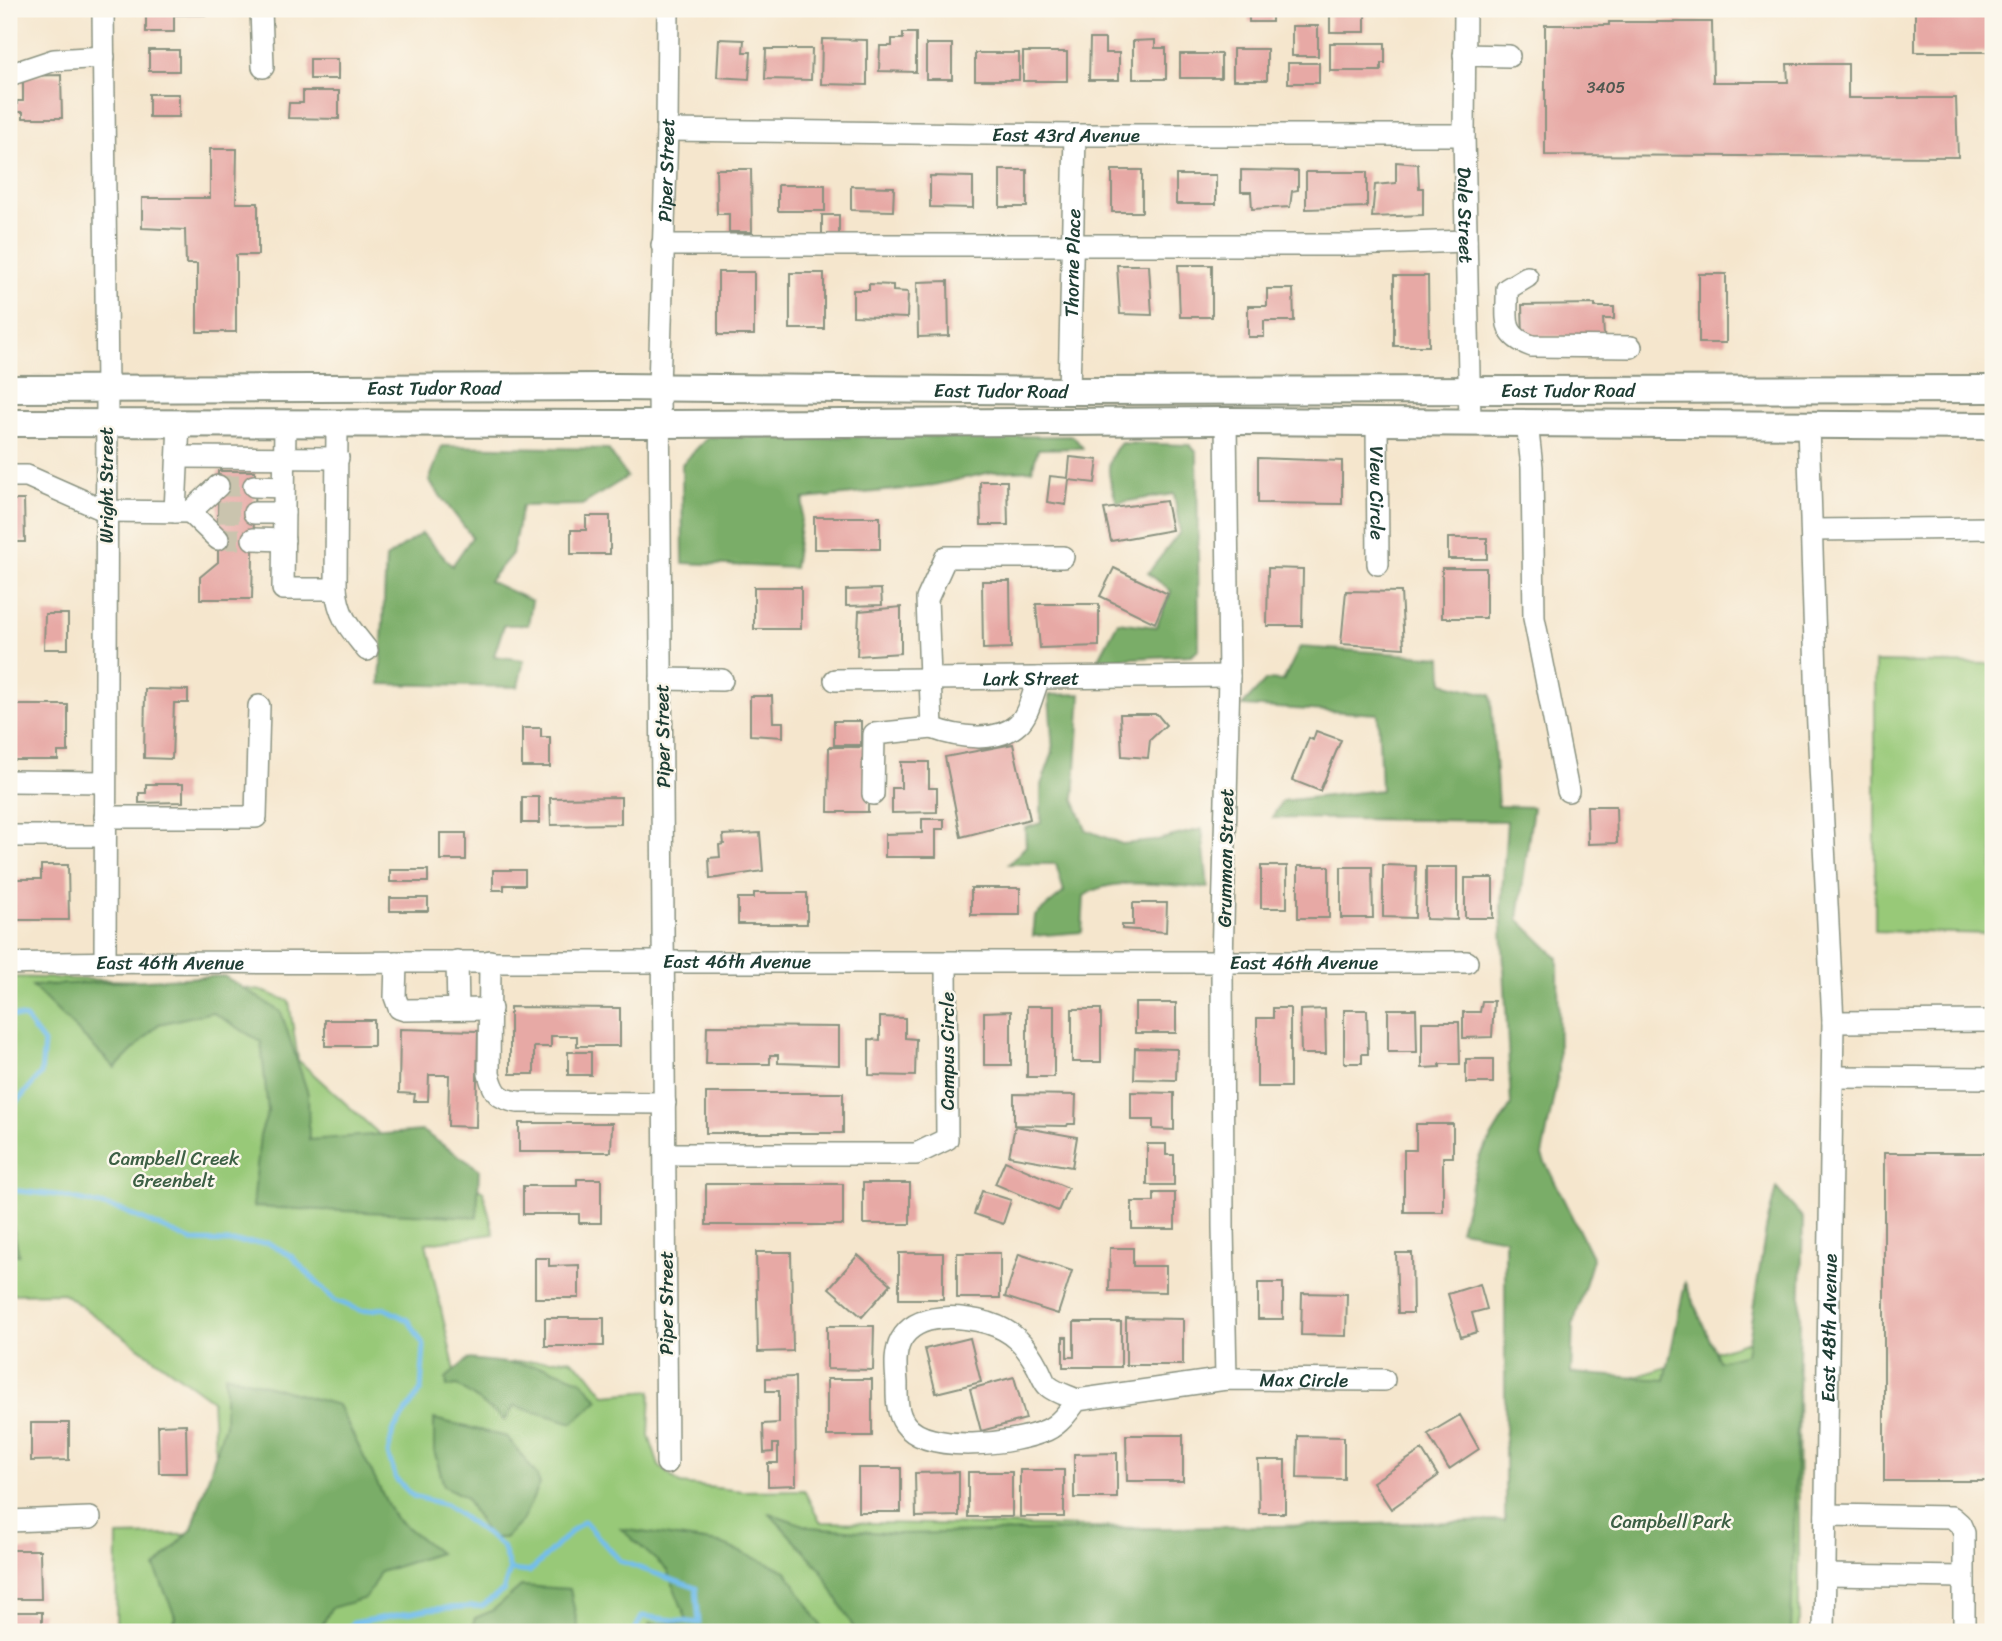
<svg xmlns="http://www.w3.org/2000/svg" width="2002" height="1641" viewBox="0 0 2002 1641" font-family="Sriracha,sans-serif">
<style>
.green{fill:#98c978;stroke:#5c8356;stroke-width:2}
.forest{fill:#7aad68;stroke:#4c754e;stroke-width:2}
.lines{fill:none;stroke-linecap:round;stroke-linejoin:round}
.stream{stroke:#73beec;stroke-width:5}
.building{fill:#e7a9a5}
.minor-tunnel{stroke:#cac4ae;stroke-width:21;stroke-dasharray:21 10;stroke-linecap:butt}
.minor-casing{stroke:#8a9280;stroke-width:24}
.major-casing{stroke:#8a9280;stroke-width:30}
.minor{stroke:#fff;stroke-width:21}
.major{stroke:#fff;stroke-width:26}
.labels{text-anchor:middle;stroke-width:5;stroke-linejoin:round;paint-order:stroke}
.number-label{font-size:16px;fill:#515850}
.street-label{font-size:19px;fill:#1f3d34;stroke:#fbf7ec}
.park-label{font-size:19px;fill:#3d6045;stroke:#fbf7ec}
</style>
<rect width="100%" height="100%" fill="#fbf7ec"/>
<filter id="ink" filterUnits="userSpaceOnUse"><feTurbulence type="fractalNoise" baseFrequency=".0143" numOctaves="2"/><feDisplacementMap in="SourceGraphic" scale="14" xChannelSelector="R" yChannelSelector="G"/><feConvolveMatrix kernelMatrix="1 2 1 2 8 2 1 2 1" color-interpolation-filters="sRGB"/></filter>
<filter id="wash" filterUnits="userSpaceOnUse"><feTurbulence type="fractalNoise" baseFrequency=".00686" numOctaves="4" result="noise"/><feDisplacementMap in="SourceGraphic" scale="28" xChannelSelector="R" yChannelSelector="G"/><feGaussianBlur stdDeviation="1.57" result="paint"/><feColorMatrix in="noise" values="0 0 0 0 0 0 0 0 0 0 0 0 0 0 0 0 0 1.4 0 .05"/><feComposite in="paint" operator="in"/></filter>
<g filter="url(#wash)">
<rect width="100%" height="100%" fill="#f5e6cd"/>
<path class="green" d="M1875,662L1993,664V934L1875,931Z
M9,977L211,983L262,991L289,1001L298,1060L378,1133L444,1167L483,1191L494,1234L426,1243L455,1371L517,1362L570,1359L588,1373L605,1395L651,1391L649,1436L659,1466L680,1484L743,1491L804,1490L820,1522L1519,1535L1532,1410L1798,1325L1799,1632H116L117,1536L220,1534L212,1400L63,1293L9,1294Z"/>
<path class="forest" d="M1073,436L1083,448L1038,449L1032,470L992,472L925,487L804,499L794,568L683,563L682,464L708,437Z
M1121,443L1190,445L1197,453L1199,649L1191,655L1098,660L1118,622L1156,627L1171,591L1148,573L1180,532L1174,494L1117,503C1109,479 1102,463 1121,443Z
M442,446L608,449L627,477L582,505L522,506L512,554L489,581L532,601L528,625H504L494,656L524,660L518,687L380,684L386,558L422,533L452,566L472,537L429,481Z
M1300,647L1442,657L1443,683L1491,695L1498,806L1533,807L1518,919L1558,958L1559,1070L1542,1156L1593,1259L1573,1325L1571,1373L1665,1380L1685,1283L1719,1361L1746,1354L1766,1229L1776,1188L1803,1218L1791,1632H856L820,1568L769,1513L810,1527L897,1534L1505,1521V1238L1460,1230L1479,1158L1511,1105L1501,908L1507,821L1272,818L1282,801L1381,790L1378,714L1242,706L1266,680L1283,681Z
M1081,694L1074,799L1086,830L1122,844L1153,841L1202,829L1208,888C1173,886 1112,875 1084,896L1082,932L1033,936L1035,916L1064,892L1056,864H1009L1026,846L1025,828L1041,823V785L1053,752L1049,695Z
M224,976L281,1012L308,1094L309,1140L422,1131L479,1169L477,1217L253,1207L260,1135L268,1112L261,1042L212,1012L159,1024L115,1068L32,986Z
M9,1225L13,1227L19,1255L9,1254Z
M468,1359L546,1367L581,1380L599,1400L573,1423L514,1406L505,1420L457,1385L447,1387L446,1378Z
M225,1374L338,1405L394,1517L439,1553L380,1572L366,1598L331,1608L319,1632H165L176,1618L155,1568L192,1529L225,1424Z
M434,1419L507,1437L536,1474L540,1484L522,1521L505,1538H489L465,1497L444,1486L434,1450Z
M621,1529L719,1543L786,1571L825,1632H650L649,1624L688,1623L667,1570Z
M521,1586L570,1589L579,1632H470L475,1618L492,1611Z"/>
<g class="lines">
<path class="stream" d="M9,1015L25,1018L44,1043L41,1074L9,1111
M9,1190L57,1195L121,1210L192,1241L268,1243L290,1255L334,1300L362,1311L384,1308L409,1321L424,1346L421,1390L393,1431L388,1454L396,1479L413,1496L446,1505L502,1546L510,1570
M510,1570L529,1572C548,1556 564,1536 584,1521L620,1561L696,1588L699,1623L642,1616L634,1632
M344,1632L353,1623L429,1609L482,1606L503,1591L510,1570"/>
</g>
<g id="blocks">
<path class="building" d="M146,9H205V15H174V32H146Z
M1249,9H1272V22H1249Z
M1993,9V52H1915V10Z
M1330,10H1365V32H1330Z
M1609,22H1712L1713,82H1788L1787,64H1848V98H1956L1958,157L1545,155V25H1609Z
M1292,26H1318V56H1292Z
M903,33H916V72L879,71L880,46H892V39H903Z
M719,39L744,40L743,52H751L749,79L717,77Z
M822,39L867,40V85L821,84Z
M1090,39H1105V53H1119V80H1089Z
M1155,40V48H1166V79H1133V41Z
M1330,43H1385V63H1381V71H1330Z
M926,44H952V79H926Z
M766,49H812L811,80L765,79Z
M1233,49H1267V80H1233Z
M149,50H179V71H149Z
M1023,52H1067V81H1023Z
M975,53H1019V80H975Z
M1180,54H1221V78H1180Z
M310,59H338V79H310Z
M1288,63H1319V83H1288Z
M61,75L62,118H23V112H17V101H23V76Z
M303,91H339V119L288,118L289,103H303Z
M149,94H179V117H149Z
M210,149H237L236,203H258V255H236V332H197V264H186L185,230L142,228V198H210Z
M1396,162L1418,164L1419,188H1423V215L1372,217L1375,185L1396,183Z
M716,169H751L752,232H729V214H717Z
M1000,170H1027V207H1000Z
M1112,170H1142V212H1112Z
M1241,170L1298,171V190L1292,191L1290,207L1252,209L1251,192H1241Z
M1306,172H1367V207L1306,209Z
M1176,175H1216V204H1176Z
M930,176L973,177V208L930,207Z
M778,185H825V211H778Z
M851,186L894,187L893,211L851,210Z
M822,215H839V236H822Z
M1117,265H1149L1152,315L1120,314Z
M1178,265H1212V317H1180Z
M718,272H754V335H718Z
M790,273H824V329H790Z
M1699,274H1726V343H1699Z
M1394,276H1428L1429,346H1394Z
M948,281L949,336L918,337L917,282Z
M869,284L893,285V291L908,292L907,318L853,316V290H869Z
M1267,289H1293L1294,321H1264V337H1248V306H1267Z
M1595,304V307H1614V319H1603L1604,336L1523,337L1522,305Z
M1070,457L1098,460L1095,483L1069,480L1066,505L1047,502L1050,476L1068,478Z
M1258,458L1342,461V504L1258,503Z
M218,471H255L252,599H200V577L218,562Z
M980,481H1007L1008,525H981Z
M9,500H24L25,542H9Z
M1166,501L1172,530L1111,541L1104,509Z
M586,516H610V554H571V530H586Z
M814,517H880V549H814Z
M1448,538H1487V559H1448Z
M1114,568L1168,594L1155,623L1100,596Z
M1268,568L1303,569L1302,626H1267Z
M1442,568H1486V618H1442Z
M982,581H1010L1011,648L983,649Z
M754,587H801V629H754Z
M881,589L882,605L846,606V590Z
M1346,591L1401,592L1404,648L1341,644Z
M1036,604H1099V646L1040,648Z
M901,607V653L857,656L859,611Z
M45,614H68V649H44Z
M145,689L188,690V703H174L172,759L144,758Z
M750,696H772L773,722H783V737L750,735Z
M9,705H68V752H58V760H9Z
M1120,714H1157L1166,725L1150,740L1148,758L1122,756Z
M834,721H861V745H834Z
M522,728H541V737H550V767H522Z
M1316,731L1341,740L1320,791L1292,780L1309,738L1313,740Z
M1013,744L1030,819L961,837L945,757Z
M829,747H869L868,812H828Z
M901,762H929V788H937V812L892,813V788H901Z
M146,784H183V802L139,803V793H146Z
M522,797H539V823H522Z
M621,797V824L551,825L550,798Z
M1587,806H1616L1617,843L1588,844Z
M922,819H944V829H936V857H885V834L922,833Z
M440,833H466V860H440Z
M760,833L763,871L710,879L709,858L720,857L719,845L724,844L723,835Z
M41,865H68L69,920H9V879H41Z
M1383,865L1416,866L1415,918L1383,917Z
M1261,866H1287V908H1261Z
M1298,866H1329V918H1298Z
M1341,867H1372L1373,918H1341Z
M1426,867H1457V920L1426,919Z
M390,870H428V882H390Z
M493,870H525V885H504V890H493Z
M1465,878H1493V918H1465Z
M971,888H1020V915H971Z
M754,893H807V924H738V898H754Z
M390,898H428V911H390Z
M1133,903H1167L1166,932L1122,929V925H1133Z
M1482,1001H1494L1492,1037L1463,1038V1012H1480Z
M1135,1003H1176V1033H1135Z
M1027,1006H1054V1077H1027Z
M510,1007L620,1008V1046H577V1036H551V1047H534V1074H510Z
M1273,1008H1290V1087H1257V1018H1273Z
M1072,1009H1101V1062H1072Z
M1325,1009L1326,1054H1301L1300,1010Z
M1388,1009H1416L1417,1052H1388Z
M1344,1010H1367L1368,1054H1362V1063H1344Z
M1011,1011V1065H984V1012Z
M880,1017L905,1018V1038L916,1039L915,1076L869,1075V1039L880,1040Z
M325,1020H374V1046H325Z
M1422,1022H1459L1460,1064H1440V1067L1422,1068Z
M707,1026L839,1027V1065L778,1063V1055H770V1064H706Z
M400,1029L478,1031L476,1127L448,1126L449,1075H429L428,1101H414L415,1094L399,1093Z
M1135,1048L1177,1049L1176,1080L1134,1079Z
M568,1052H591V1075H568Z
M1466,1059H1493V1083H1466Z
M1131,1092L1174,1093V1130L1153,1129V1120H1131Z
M706,1093H843V1133H706Z
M1014,1094L1076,1095L1075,1124H1068L1067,1126L1014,1125Z
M519,1123H612L611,1152H519Z
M1416,1124H1453V1157H1443V1212H1404V1150H1416Z
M1015,1126L1077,1137L1072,1167L1009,1156Z
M1147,1144H1166V1155H1174V1185H1147Z
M1884,1153H1993V1481H1884Z
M1005,1161L1068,1188L1058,1211L995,1184Z
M577,1179H601V1223H579V1214H523V1186H577Z
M863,1183H910V1224H863Z
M706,1184H843V1225H706Z
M982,1191L1011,1200L1003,1224L974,1214Z
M1154,1193H1175V1229H1132V1202H1154Z
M1110,1248H1133V1266H1166V1292L1109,1291Z
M756,1252H791L793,1351L758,1352Z
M899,1253H943V1299H899Z
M957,1253H1000V1298H957Z
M1396,1253H1412L1413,1313H1398Z
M1019,1254L1072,1271L1058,1314L1005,1297Z
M858,1255L891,1284L862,1317L829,1288Z
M535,1258H549V1266L579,1265V1298H535Z
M1258,1283H1283V1319H1258Z
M1480,1284L1487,1309L1472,1313L1477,1332L1461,1337L1448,1294Z
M1302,1293L1347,1294L1346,1336L1301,1335Z
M545,1318H604V1346H545Z
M1126,1318L1183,1319V1365H1126Z
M1074,1322H1121V1367H1063V1337H1067V1357H1074Z
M827,1326H874L873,1370L827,1369Z
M970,1338L981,1382L936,1393L925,1349Z
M795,1377L796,1485L768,1486V1463H778V1444H773V1452L764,1453L763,1424L779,1423V1391H766V1378Z
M1014,1377L1026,1419L981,1431L970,1389Z
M827,1379H872V1436H827Z
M1460,1415L1479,1449L1449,1469L1428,1434Z
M31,1423H69V1460L31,1461Z
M186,1424L187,1473H159L158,1425Z
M1126,1435H1183V1481H1127Z
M1298,1436L1344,1437V1479L1297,1478Z
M1422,1450L1438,1476L1391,1509L1373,1482Z
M1117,1453V1498H1074V1454Z
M1258,1460H1285V1513H1259Z
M858,1468H901V1512H858Z
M1020,1470H1064V1517H1020Z
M959,1472V1516L916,1517L915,1473Z
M968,1472H1012V1517H968Z
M9,1550H40L41,1599H9Z
M9,1612H42V1632H9Z"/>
</g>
</g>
<g filter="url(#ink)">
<use href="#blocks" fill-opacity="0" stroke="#8a9280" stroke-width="2"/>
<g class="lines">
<path class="minor-tunnel" d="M218,486H254
M218,512L254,513
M218,539H253"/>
<defs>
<g id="minor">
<path d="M103,9L107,389L105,961"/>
<path d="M261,9L263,67"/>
<path id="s1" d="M1465,9L1464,135L1470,423"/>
<path d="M1464,55L1509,56"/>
<path d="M9,75L54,60L104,57"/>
<path id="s2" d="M667,130L1075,135H1464"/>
<path d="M662,245H1351L1466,241"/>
<path d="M1527,277L1507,289C1508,318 1500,335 1532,346L1631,347"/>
<path id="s3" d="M1069,391L1075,135"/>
<path d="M1226,421L1229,676L1222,963L1223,1227L1226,1379"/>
<path id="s4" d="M1377,423L1378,564"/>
<path d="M1527,423L1532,467L1534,618L1568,791"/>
<path d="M285,424L283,589H336C339,618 350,628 367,650"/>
<path d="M1808,425L1817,706L1833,1022L1993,1021"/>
<path d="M178,457L338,458"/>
<path d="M9,476H27L106,511L190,512L218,486"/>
<path d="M254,486L284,487"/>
<path d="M175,512L179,423"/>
<path d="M190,512L218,539"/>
<path d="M254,513H284"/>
<path d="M1812,530L1993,528"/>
<path d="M253,539L284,540"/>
<path d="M336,589L337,424"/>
<path d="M661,679L722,680"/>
<path id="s5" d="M835,680L1229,676"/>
<path d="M932,728C956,737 997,744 1018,724C1029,715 1033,692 1039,678"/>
<path d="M9,781L105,782"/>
<path d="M873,794L874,734L932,728L927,599L946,557H1063"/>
<path d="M105,817H256L259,706"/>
<path d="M9,836H105"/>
<path d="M457,961L458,1009"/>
<path d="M490,961L489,1074C494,1093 498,1099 518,1102L665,1103"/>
<path d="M396,962L395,997L399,1008L405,1010L491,1009"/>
<path id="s6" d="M9,964C138,960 267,964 397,962C753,959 1110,963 1467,962"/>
<path d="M1833,1077L1993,1078"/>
<path d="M665,1154H916L947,1139L946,963"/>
<path id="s7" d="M1077,1400C1069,1396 1056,1393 1048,1386C1044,1383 1041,1373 1038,1368C1026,1345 1014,1331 988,1323C961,1316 917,1311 901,1340C894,1353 896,1369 897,1383C897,1396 896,1412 905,1424C927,1455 1016,1444 1047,1430C1060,1424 1069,1411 1077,1400L1226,1379L1384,1380"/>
<path id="s8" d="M667,1463L659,387L667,130L668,9"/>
<path d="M1826,1515L1952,1517L1960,1524L1964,1533V1632"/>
<path d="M9,1521L90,1518"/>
<path d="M1825,1575L1964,1577"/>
<path id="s9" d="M1824,1632L1833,1022"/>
</g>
<g id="major">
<path id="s10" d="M9,389L615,387L1069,391L1993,389"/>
<path d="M9,423L659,424L1226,421L1993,426"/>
</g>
</defs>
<use href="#minor" class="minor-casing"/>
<use href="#major" class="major-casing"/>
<use href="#minor" class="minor"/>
<use href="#major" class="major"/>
</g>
</g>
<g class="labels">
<g class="number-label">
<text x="1606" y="93">3405</text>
</g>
<g class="street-label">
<text dy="7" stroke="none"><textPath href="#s2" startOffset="399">East 43rd Avenue</textPath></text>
<text dy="7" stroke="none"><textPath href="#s8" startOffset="1293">Piper Street</textPath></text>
<text dy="7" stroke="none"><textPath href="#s1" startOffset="206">Dale Street</textPath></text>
<text dy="7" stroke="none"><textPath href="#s3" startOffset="128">Thorne Place</textPath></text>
<text dy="7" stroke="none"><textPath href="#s10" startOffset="425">East Tudor Road</textPath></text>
<text dy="7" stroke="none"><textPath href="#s10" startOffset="1559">East Tudor Road</textPath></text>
<text dy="7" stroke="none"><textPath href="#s10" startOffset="992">East Tudor Road</textPath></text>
<text transform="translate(106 485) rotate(-90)" y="7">Wright Street</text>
<text dy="7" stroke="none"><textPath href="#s4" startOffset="70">View Circle</textPath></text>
<text dy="7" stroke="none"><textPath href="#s5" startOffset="196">Lark Street</textPath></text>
<text transform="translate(662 736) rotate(-91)" y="7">Piper Street</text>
<text transform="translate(1225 858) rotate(-89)" y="7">Grumman Street</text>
<text dy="7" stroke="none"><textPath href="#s6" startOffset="728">East 46th Avenue</textPath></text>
<text dy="7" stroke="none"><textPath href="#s6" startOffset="161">East 46th Avenue</textPath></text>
<text dy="7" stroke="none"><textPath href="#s6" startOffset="1295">East 46th Avenue</textPath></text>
<text transform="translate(947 1051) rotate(-90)" y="7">Campus Circle</text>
<text transform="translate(666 1303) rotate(-90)" y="7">Piper Street</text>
<text dy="7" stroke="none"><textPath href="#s9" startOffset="304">East 48th Avenue</textPath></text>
<text dy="7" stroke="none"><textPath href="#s7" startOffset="724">Max Circle</textPath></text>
</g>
<g class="park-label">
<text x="174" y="1165">Campbell Creek<tspan x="174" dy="22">Greenbelt</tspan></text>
<text x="1671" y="1528">Campbell Park</text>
</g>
</g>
<rect width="2002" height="1641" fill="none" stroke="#fbf7ec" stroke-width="35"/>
</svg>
